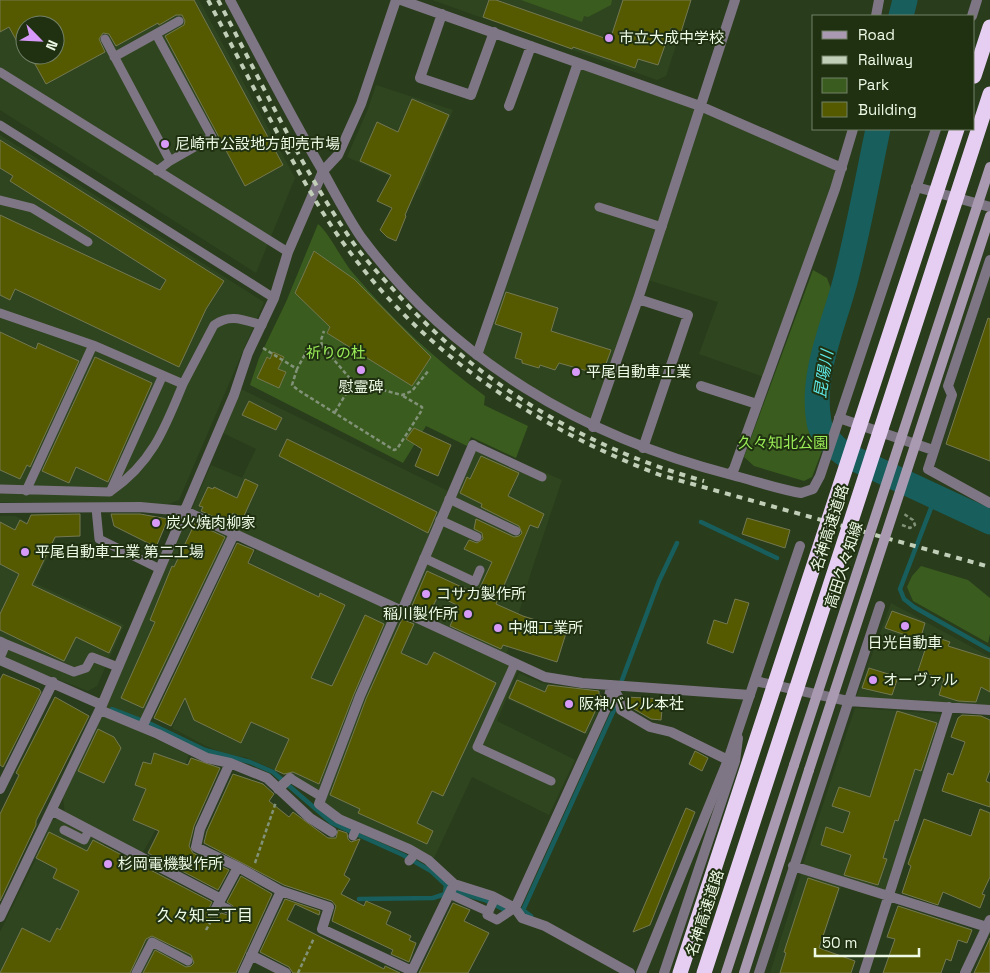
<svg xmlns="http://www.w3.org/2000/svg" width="990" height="973" viewBox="0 0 990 973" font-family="'Space Grotesk','Noto Sans JP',sans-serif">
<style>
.built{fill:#2f451f;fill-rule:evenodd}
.green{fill:#3a5c1f}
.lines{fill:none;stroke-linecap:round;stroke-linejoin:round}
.stream{stroke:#175e5d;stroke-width:4.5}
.river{stroke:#175e5d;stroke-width:25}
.building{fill:#555a00;stroke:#747851}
.path{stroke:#829278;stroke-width:2.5;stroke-dasharray:4 2.5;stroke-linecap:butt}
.service{stroke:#7f7685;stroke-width:9}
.minor{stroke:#7f7685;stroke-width:10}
.tertiary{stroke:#7f7685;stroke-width:10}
.secondary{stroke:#a999b1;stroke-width:10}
.motorway{stroke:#e6cef3;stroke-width:15}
.rail{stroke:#c1cfb8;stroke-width:4;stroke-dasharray:6 6;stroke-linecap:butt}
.secondary-bridge{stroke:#a999b1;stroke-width:10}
.motorway-bridge{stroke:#e6cef3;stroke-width:15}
.poi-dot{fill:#d89af8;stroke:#203112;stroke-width:2}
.labels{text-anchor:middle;stroke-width:4;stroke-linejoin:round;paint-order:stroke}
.poi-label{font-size:15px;fill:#eefae6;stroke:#203112;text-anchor:start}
.park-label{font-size:15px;fill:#9bed57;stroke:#203112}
.street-label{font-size:15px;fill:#eefae6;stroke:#203112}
.water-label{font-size:16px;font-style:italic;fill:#5de7e5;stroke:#203112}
.neighbourhood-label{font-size:16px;fill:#eefae6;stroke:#203112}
</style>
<rect width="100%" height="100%" fill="#293c1c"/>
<path class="built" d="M0,0H199L295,178L256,273L0,110ZM25,25H55V55H25Z
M432,0H691L666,76L657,80Z
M578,63L842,168L767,378L699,354L718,302L645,279L593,427L477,355Z
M376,85L453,110L419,190L347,157L368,109Z
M0,135L264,302L179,500L168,504L0,502Z
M237,387L448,491L400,606L191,511L211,465L242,478L256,449L219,431Z
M478,444L562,480L532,569L506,656L405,610Z
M185,511L234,534L142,727L100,710Z
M0,516H15L57,537L35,583L26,579L124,625L97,686L88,691L18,664L0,654Z
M258,545L398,609L321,794L275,770L245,757L231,756L206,746L172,728Z
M891,603L990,657V707L856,698Z
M399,613L520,666L497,721L575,760L549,815L472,777L434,858L358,825L322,804Z
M519,673L542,683L560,688L599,691V695L605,698L587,735L507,699Z
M855,708L941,714L887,893L803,865Z
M102,713L189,755L168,808L142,854L65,815L63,798Z
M58,818L105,843L91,870L40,844L52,821Z
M41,848L185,923L210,973H0V932Z
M802,871L842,884L812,973H770Z"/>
<path class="green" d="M521,0H612L611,5L588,17L584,16L582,22Z
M318,224C328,231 343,262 353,273C392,319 436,361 485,396L484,405L528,426L516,458L471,437L467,446L426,426L403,463L250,385L259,358L286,302Z
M813,270L827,278L831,289L806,402L809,424L822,451L812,477L804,481L754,466L744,457Z
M921,566L968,580L990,598V634L988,643L913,601L907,587L912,576Z"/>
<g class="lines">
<path class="stream" d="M936,495L900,589L904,599L914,607L990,650
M701,522L777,558
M622,680L659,581L677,543
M112,709L151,724L205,750L250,762L273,772L332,823L403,855L431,871L446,885L460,893L485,900L509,912
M359,899L433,898L445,894L446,885
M531,916L523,910L614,710L615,705"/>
<path class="river" d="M901,16L905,0
M878,129C868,177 859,226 847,274C836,321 810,372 819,422C821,434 835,447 844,454L990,522"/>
</g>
<path class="building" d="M0,0H194L283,165L245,186L165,36L184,25L185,21L182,15H176L159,25L158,23L116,46L109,34L103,33L99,39L105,52L46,84L30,55H55V25H25V56L9,27L0,32Z
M489,0H496L610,40L623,0H691L681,32L671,28L658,65L638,59L635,68L573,47L572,49L483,17Z
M412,99L449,115L405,215L406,216L396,241L387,237L380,230L392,208L377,201L391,175L360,161L377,122L398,132Z
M0,140L224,281L206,309L179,367L15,289L10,300L0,295V215L160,290L166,280L10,181L13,176L0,168Z
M314,251L354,279L431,357L412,386L327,333L330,327L295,293Z
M506,292L558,308L551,331L611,350L602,375L559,363L555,370L540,365L539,368L522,363V360L515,358L522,333L495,324Z
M988,318L990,319V461L946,444Z
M0,332L36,349L38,343L79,361L30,467L27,465L20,479L0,470Z
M273,352L284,357L278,369L286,372L279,388L257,378L267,357L270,359Z
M95,357L152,383L108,482L76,467L69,483L42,471Z
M249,401L282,418L276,430L242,415Z
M414,428L451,445L438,476L415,466L422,449L406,439Z
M287,439L437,512L428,533L279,456Z
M481,456L519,473L508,496L544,514L538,528L530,525L496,604L523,616L567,630L557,662L503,645L501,649L450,626L459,606L438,596L428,616L411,608L427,571L477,594L492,562L464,549L469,540L477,543L483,539L482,533L474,529L476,519L514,537L519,536L522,533L519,526L481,507L482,504L460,493L467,477L470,479Z
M245,479L258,485L243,518L233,513L228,523L201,511L203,507L199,506L208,487L213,489L214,487L237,498Z
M80,514V536L55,537L32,585L121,627L109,653L76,637L64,661L0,630V614L19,574L0,564V522L15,530L20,520L27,524L31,515Z
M111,514H140L168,519L156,547L114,526Z
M747,518L790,530L785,548L742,534Z
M195,523L225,537L143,708L121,698L155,622L150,620L172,566L174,567Z
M237,543L254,550L248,563L319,597L320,593L345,605L311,678L332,686L365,615L384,624L354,694L319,784L293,772L284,774L275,770L289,739L251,722L241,743L194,720L185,698L171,726L154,718Z
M735,599L749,603L733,653L707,643L714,620L727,624Z
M892,611L925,623L920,640L885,628Z
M402,619L414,624L401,653L427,665L434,652L496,683L443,796L432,791L417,823L433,831L427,844L358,813L360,809L330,795L366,699Z
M930,635L950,642L948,646L990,659V692L981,687L976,702L958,701L939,695L944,679L918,671Z
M869,668L898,677L892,695L862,688Z
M3,674L39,689L41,692L3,767L0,765V680Z
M517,680L545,692L548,685L599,691V695L602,697L585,733L509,698Z
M55,697L89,716L36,821V825L0,901V814L19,775L16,773Z
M626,697L663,699L661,720L651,719L627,705Z
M897,711L937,723L921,771L915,769L898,821L895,820L883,858L887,859L878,885L844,875L851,855L821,845L826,827L843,833L850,812L832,806L839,787L870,797Z
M962,715L981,716L990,720V770L986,781L990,783V807L942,791L948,773L953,775L965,742L951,737L958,718Z
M98,729L114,737L121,748L104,783L78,771Z
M695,751L708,758L702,771L689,764Z
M154,753L188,765L191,758L220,768L194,826L189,846L193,853L229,870L218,890L148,853L159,831L133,820L146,789L135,785L143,762L151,764Z
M233,774L263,784L274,794L269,801L289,817L293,812L328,838H336L338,830L347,833L348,839L351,842L360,839L344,875L350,879L341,894L364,906L366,901L391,912L386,924L411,936L409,940L416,943L409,962L391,954L393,950L332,921L336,906L332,901L284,885L204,843L207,831Z
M686,808L695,812L650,925L633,932Z
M980,809L990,813V877L982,894L985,895L980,908L943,892L938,905L902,893L911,866L908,864L924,819L971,836Z
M49,832L87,851L93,840L212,902L207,912L211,918H217L221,913L228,915L233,912V906L227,902L241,876L272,894L236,973H143L155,950L186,967L191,966L194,963L191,955L152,936L146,939L130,973H0L22,928L50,942L57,928L60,930L79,891L53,878L57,869L36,858Z
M808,878L839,888L819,948L855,961L851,973H780L786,953L784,952Z
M285,899L320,911L319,915L295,904L287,920L384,969L385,966L400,973H293L289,967L260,952Z
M453,903L470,910L464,921L489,933L468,973H419Z
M898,906L972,930L967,943L958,940L951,961L946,959L941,973H883L895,939L887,937Z
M990,938V973H974Z"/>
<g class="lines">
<path class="path" d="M322,346L321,340L324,331
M263,348L297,369L309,347L322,346L353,382L394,393L402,395L412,391L429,370
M297,369L292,385L298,390L394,450L397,449L422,410V407L403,396
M335,412L353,382
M902,525L910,528L915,525L913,520L904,514
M255,863L276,802
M206,930L210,923
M298,973L314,938"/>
<path class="service" d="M156,34L212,137L170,161
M105,39L170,161L157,171
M114,57L179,21
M0,72L288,252
M0,125L274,298
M0,200L32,208L88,242
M599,207L662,227
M0,313L93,345L183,384L214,325C230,313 244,320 262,325
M473,445L542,477
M0,489L110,492L163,375
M26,491L93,345
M111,491C152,463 165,428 183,384
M449,499L516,531
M96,508L99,539L160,569
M440,520L477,537
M424,558L475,582L480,570
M0,641L6,644L0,658
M6,644L74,672L86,668L92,657L118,667
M515,663L477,747L551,781
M290,778L320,796
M64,830L84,840L89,830
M353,836L357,827
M409,861L416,853
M449,894L489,912
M495,898L487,915L497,920L515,908
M218,904L228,909
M136,973L152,942L188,961"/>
<path class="minor" d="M401,0L700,106L842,168
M442,14L420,78L471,95L494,32
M876,16L879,0
M509,106L531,46
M990,260L948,386L952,395L928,469L990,503
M638,299L688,315L643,448
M477,355L578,63
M701,386L757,404
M839,418L933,450
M593,427L638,299L735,0
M730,474L734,469L835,189L853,129
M0,508L140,507L185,511L545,677L582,683L750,695
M398,609L360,696L319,804L339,819L409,849L428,860L454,884L492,896L515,908
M402,611L473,445
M0,660L102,705
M755,681L848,701L990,710
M611,685L608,704L515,908L522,918L545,926L630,973
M611,685L619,698L621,710L650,727L671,732L728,760
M100,710L158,734L207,758L230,763L267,778L310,818L332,832
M142,727L234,534
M230,763L200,829L196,847L238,867
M0,789L53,682
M278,789L290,778
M53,811L221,899L238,867L281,891L243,973
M793,866L987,927
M281,891L329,907L322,929L412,971
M214,912L221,899
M0,917L102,705L234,395L248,353L274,298L288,252L323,171L338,155L361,104L396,0
M251,955L286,973
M411,973L454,884
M664,973L735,761L738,738
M759,973L880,606
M864,973L949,707
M965,973L990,920"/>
<path class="tertiary" d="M230,0C260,56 289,113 321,168C334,191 346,215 361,237C453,361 584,437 732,475C755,481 778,489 801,493L813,489L820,476L936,129
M972,16L977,0
M916,187L990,207
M641,973L728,760L800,546"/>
<path class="secondary" d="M726,973L794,765
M744,973L809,770"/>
<path class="motorway" d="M974,76L990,27"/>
<path class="rail" d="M208,0C244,68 278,138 317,203C396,335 519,421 660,475L990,567
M218,0C261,81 300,166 352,241C363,257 377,272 391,287C474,381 584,448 704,481"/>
<path class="secondary-bridge" d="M794,765L990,167
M809,770L990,216"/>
<path class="motorway-bridge" d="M680,973L957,129
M704,973L990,94"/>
</g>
<g class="poi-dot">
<circle cx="609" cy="38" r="5"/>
<circle cx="165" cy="144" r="5"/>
<circle cx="361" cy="370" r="5"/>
<circle cx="576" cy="372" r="5"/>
<circle cx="156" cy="523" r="5"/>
<circle cx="25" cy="552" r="5"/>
<circle cx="426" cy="594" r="5"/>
<circle cx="468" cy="614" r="5"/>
<circle cx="905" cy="626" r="5"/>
<circle cx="498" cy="628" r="5"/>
<circle cx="873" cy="680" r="5"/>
<circle cx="569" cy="704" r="5"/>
<circle cx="108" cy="864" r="5"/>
</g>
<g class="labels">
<g class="poi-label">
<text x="619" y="43">市立大成中学校</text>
<text x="175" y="149">尼崎市公設地方卸売市場</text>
<text x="586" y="377">平尾自動車工業</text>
<text x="361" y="392" text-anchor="middle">慰霊碑</text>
<text x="166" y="528">炭火焼肉柳家</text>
<text x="35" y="557">平尾自動車工業 第二工場</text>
<text x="436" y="599">コサカ製作所</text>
<text x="458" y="619" text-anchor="end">稲川製作所</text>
<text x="508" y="633">中畑工業所</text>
<text x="905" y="648" text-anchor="middle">日光自動車</text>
<text x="883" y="685">オーヴァル</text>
<text x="579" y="709">阪神バレル本社</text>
<text x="118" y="869">杉岡電機製作所</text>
</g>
<g class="park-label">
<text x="336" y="358">祈りの杜</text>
<text x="783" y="448">久々知北公園</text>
</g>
<g class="street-label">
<text transform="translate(830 528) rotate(-72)" y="5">名神高速道路</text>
<text transform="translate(844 565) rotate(-72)" y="5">高田久々知線</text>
<text transform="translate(705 913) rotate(-72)" y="5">名神高速道路</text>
</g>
<g class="water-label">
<text transform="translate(823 374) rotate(-81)" y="6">昆陽川</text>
</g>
<g class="neighbourhood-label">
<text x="205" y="921">久々知三丁目</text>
</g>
</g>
<rect x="812" y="15" width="162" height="115" fill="#203112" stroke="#728167"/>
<rect x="822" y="31" width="25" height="8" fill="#a999b1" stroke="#728167"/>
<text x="858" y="40" font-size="15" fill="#eefae6">Road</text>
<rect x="822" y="56" width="25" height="8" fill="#c1cfb8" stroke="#728167"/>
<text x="858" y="65" font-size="15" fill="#eefae6">Railway</text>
<rect x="822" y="78" width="25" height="15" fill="#3a5c1f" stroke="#728167"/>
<text x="858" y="90" font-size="15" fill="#eefae6">Park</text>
<rect x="822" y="102" width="25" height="15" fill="#555a00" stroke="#728167"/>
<text x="858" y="115" font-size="15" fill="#eefae6">Building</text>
<g transform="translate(40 40) rotate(114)"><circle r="24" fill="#203112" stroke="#728167"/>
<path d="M0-4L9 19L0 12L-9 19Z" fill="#d89af8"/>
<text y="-8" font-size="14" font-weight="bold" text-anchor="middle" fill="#eefae6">N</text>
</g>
<path d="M815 948v8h104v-8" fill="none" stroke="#eefae6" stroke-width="2.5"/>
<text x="822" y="948" font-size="15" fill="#eefae6" stroke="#203112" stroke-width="4" paint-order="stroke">50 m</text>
</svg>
